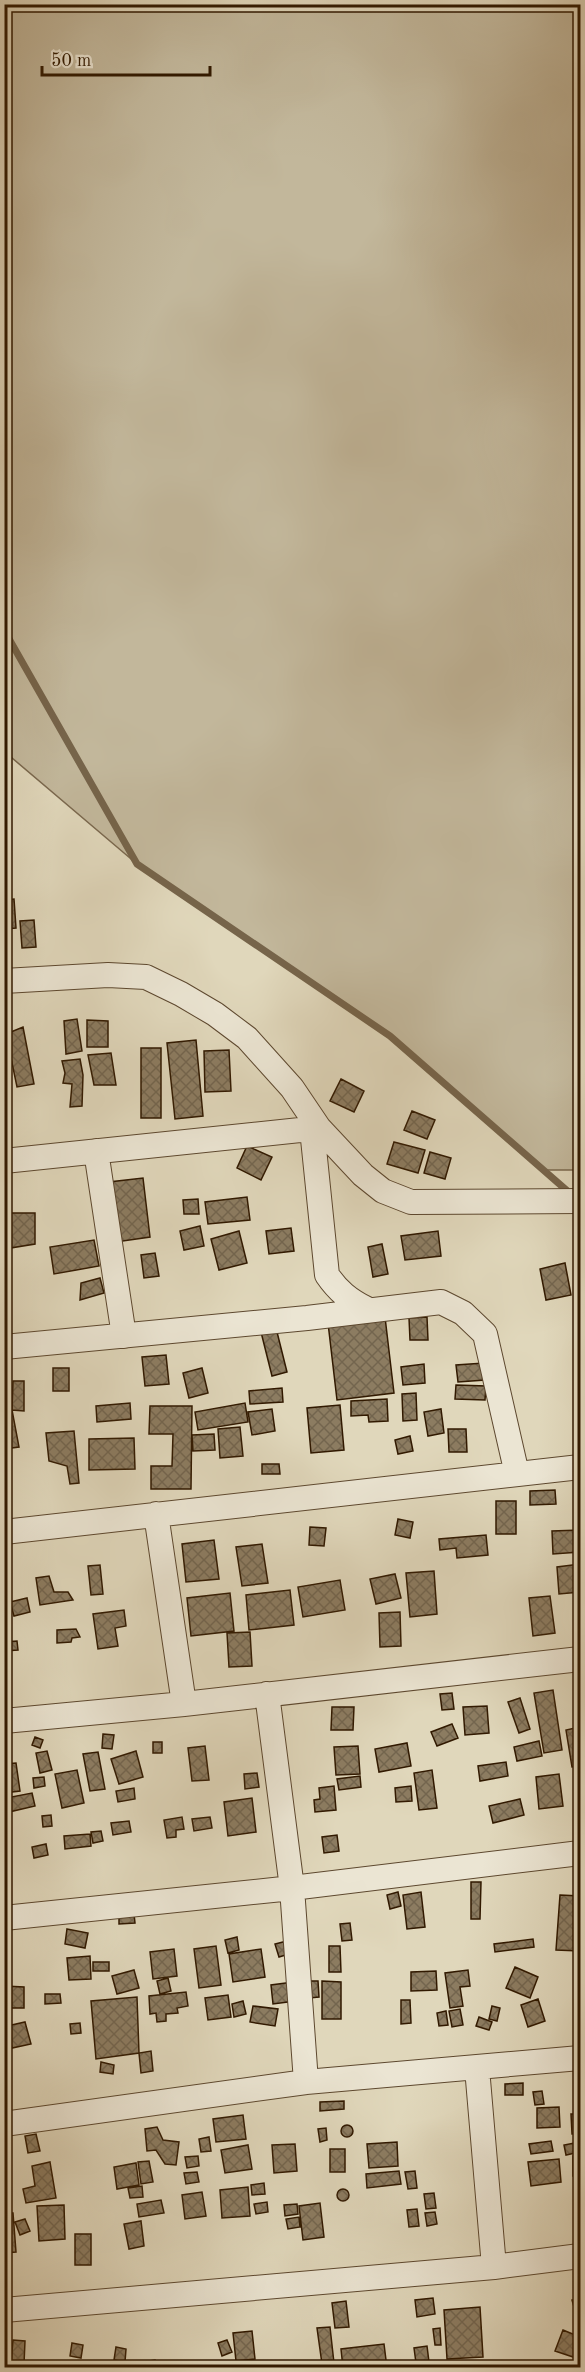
<svg xmlns="http://www.w3.org/2000/svg" width="585" height="2372" viewBox="0 0 585 2372" font-family="'Old Standard TT',serif">
<style>
.green{fill:#c2b79b;stroke:#7a684e;stroke-width:1.5}
.lines{fill:none;stroke-linecap:round;stroke-linejoin:round}
.stream{stroke:#76644a;stroke-width:7}
.building{fill:url(#building-cross-hatch);stroke:#311900;stroke-width:1.5}
.minor-casing{stroke:#5d482f;stroke-width:26}
.minor{stroke:#ebe5d3;stroke-width:24}
</style>
<defs>
<pattern id="building-cross-hatch" width="8" height="8" patternUnits="userSpaceOnUse" patternTransform="scale(1.5)"><rect width="8" height="8" fill="#8c7c61"/><path d="M0 0l8 8M0 8l8-8" fill="none" stroke="#73654e"/></pattern>
</defs>
<rect width="100%" height="100%" fill="#e0d7bb"/>
<filter id="stains"><feTurbulence type="fractalNoise" baseFrequency=".00333" numOctaves="4"/><feColorMatrix values="0 0 0 0 .2 0 0 0 0 .09 0 0 0 0 .02 0 0 0 .5 -.17"/></filter>
<radialGradient id="worn" r=".72"><stop offset=".6" stop-color="#630" stop-opacity="0"/><stop offset="1" stop-color="#630" stop-opacity=".3"/></radialGradient>
<path class="green" d="M5,4L580,5V1170H543L390,1036L137,864L5,752Z"/>
<g class="lines">
<path class="stream" d="M4,630L137,864L390,1036L572,1195"/>
</g>
<path class="building" d="M14,899L16,928L4,929V900Z
M34,920L36,947L22,948L20,921Z
M77,1019L82,1051L66,1054L64,1021Z
M87,1020L108,1021V1047H87Z
M23,1027L34,1084L17,1087L6,1034Z
M196,1040L203,1116L175,1119L167,1043Z
M141,1048H161V1118H141Z
M229,1050L231,1091L205,1092L204,1051Z
M111,1053L116,1085H94L88,1055Z
M80,1059L83,1075L82,1106L70,1107L72,1084L63,1083L65,1073L62,1061Z
M341,1079L364,1091L354,1112L330,1101Z
M412,1111L435,1120L427,1139L404,1130Z
M394,1142L425,1150L418,1173L387,1164Z
M247,1146L272,1157L261,1180L237,1168Z
M430,1152L451,1158L445,1179L424,1173Z
M143,1178L150,1237L116,1242L109,1182Z
M247,1197L250,1220L208,1224L205,1202Z
M198,1199L199,1214H184L183,1200Z
M4,1213H35V1244L4,1249Z
M200,1226L204,1246L184,1250L180,1231Z
M291,1228L294,1251L269,1254L266,1231Z
M239,1231L247,1263L219,1270L211,1239Z
M438,1231L441,1256L405,1260L401,1236Z
M94,1240L99,1266L54,1274L50,1247Z
M382,1244L388,1274L373,1277L368,1247Z
M155,1253L159,1276L144,1278L141,1255Z
M565,1263L571,1295L546,1300L540,1269Z
M100,1278L104,1293L80,1300L81,1283Z
M385,1317L394,1393L337,1400L328,1323Z
M427,1317L428,1340H410L409,1318Z
M276,1328L287,1372L272,1376L261,1332Z
M166,1355L169,1384L145,1386L142,1357Z
M484,1363L485,1380L458,1382L456,1365Z
M424,1364L425,1383L403,1385L401,1367Z
M53,1368H69V1391H53Z
M202,1368L208,1393L189,1398L183,1373Z
M13,1381H24V1411L12,1410Z
M456,1385L486,1386L485,1400L455,1399Z
M282,1388L283,1402L250,1404L249,1391Z
M416,1393L417,1420L403,1421L402,1394Z
M387,1399L388,1421L369,1422L368,1415L351,1416V1401Z
M130,1403L131,1419L97,1422L96,1406Z
M245,1403L248,1422L198,1430L195,1412Z
M340,1405L344,1450L311,1453L307,1408Z
M150,1406H192L191,1489H151V1466H172L173,1434H149Z
M272,1409L275,1431L252,1435L248,1412Z
M441,1409L444,1433L428,1436L424,1412Z
M12,1410L19,1447L4,1449V1412Z
M240,1427L243,1456L220,1458L218,1429Z
M448,1429H466L467,1452H449Z
M74,1431L79,1483L70,1484L67,1466L49,1461L46,1433Z
M214,1434L215,1450L193,1451L192,1435Z
M410,1436L413,1451L398,1454L395,1440Z
M134,1438L135,1469L89,1470V1439Z
M262,1464H279L280,1474H262Z
M555,1490L556,1504L530,1505V1491Z
M496,1501H516V1534H496Z
M398,1519L413,1522L410,1538L395,1535Z
M310,1527L326,1528L324,1546L309,1545Z
M580,1530V1552L553,1554L552,1531Z
M486,1535L488,1555L457,1558L456,1548L440,1550L439,1539Z
M214,1540L219,1579L186,1582L182,1544Z
M262,1544L268,1583L242,1586L236,1547Z
M580,1564V1592L559,1594L557,1567Z
M100,1565L103,1594L91,1595L88,1566Z
M434,1571L437,1614L410,1617L406,1573Z
M395,1574L401,1598L376,1604L370,1579Z
M49,1576L54,1592H68L73,1600L40,1605L36,1578Z
M340,1580L345,1610L303,1617L298,1587Z
M290,1590L294,1625L249,1630L246,1595Z
M230,1593L234,1631L191,1636L187,1598Z
M550,1596L555,1633L533,1636L529,1598Z
M27,1598L30,1612L14,1616L10,1602Z
M124,1610L126,1626L115,1628L118,1646L98,1649L93,1614Z
M400,1612L401,1646L380,1647L379,1613Z
M76,1629L80,1637L72,1638L71,1642L57,1643V1630Z
M250,1632L252,1666L229,1667L227,1633Z
M17,1641L18,1650L4,1651V1642Z
M553,1690L562,1750L544,1753L534,1693Z
M452,1693L454,1709L442,1710L440,1694Z
M520,1698L530,1729L519,1733L508,1702Z
M487,1706L489,1733L465,1735L463,1707Z
M332,1707H354L353,1730H331Z
M452,1724L458,1738L437,1746L431,1732Z
M580,1727V1766L572,1767L566,1730Z
M103,1734L114,1735L112,1749L102,1748Z
M35,1737L43,1740L40,1748L32,1745Z
M539,1741L542,1756L517,1761L514,1747Z
M153,1742H162V1753H153Z
M407,1743L411,1766L379,1772L375,1749Z
M205,1746L209,1780L192,1781L188,1748Z
M358,1746L360,1774L336,1775L334,1747Z
M47,1751L52,1770L40,1773L36,1753Z
M136,1751L143,1777L119,1784L111,1759Z
M98,1752L105,1789L90,1791L83,1754Z
M506,1762L508,1776L480,1781L478,1766Z
M16,1763L20,1791L4,1793V1764Z
M77,1770L84,1803L62,1808L55,1774Z
M432,1770L437,1808L419,1810L414,1773Z
M257,1773L259,1787L245,1789L244,1774Z
M559,1774L563,1806L539,1809L536,1777Z
M360,1776L361,1787L339,1790L337,1779Z
M44,1777L45,1786L34,1788L33,1778Z
M334,1786L336,1810L315,1812L314,1800L320,1799L319,1788Z
M411,1786L412,1801L396,1802L395,1788Z
M134,1788L135,1799L118,1802L116,1791Z
M32,1793L35,1806L9,1812L6,1798Z
M252,1798L256,1832L228,1836L224,1802Z
M520,1799L524,1815L493,1823L489,1806Z
M51,1815L52,1826L43,1827L42,1816Z
M182,1817L184,1829L176,1830V1837L167,1838L164,1820Z
M210,1817L212,1828L194,1831L192,1819Z
M129,1821L131,1832L113,1835L111,1823Z
M101,1831L103,1841L93,1843L91,1832Z
M90,1834L91,1846L65,1849L64,1836Z
M337,1835L339,1851L324,1853L322,1837Z
M46,1844L48,1855L34,1858L32,1847Z
M471,1882H481L480,1919H471Z
M398,1892L401,1906L390,1909L387,1895Z
M421,1892L425,1927L407,1929L403,1895Z
M560,1895L580,1896V1951L556,1950Z
M119,1914H134L135,1923L119,1924Z
M350,1923L352,1940L342,1941L340,1924Z
M67,1929L88,1933L85,1948L65,1944Z
M237,1937L239,1950L228,1953L225,1940Z
M533,1939L534,1947L495,1952L494,1944Z
M287,1941L289,1954L279,1957L275,1944Z
M216,1946L221,1985L199,1988L194,1949Z
M329,1946H340L341,1972H329Z
M174,1949L177,1976L153,1979L150,1952Z
M261,1949L265,1977L233,1982L229,1954Z
M90,1956L91,1979L69,1980L67,1958Z
M93,1962H109V1971H93Z
M515,1967L538,1977L530,1998L506,1988Z
M134,1970L139,1988L117,1994L112,1976Z
M468,1970L470,1986L460,1987L463,2006L450,2008L445,1973Z
M436,1971L437,1990L411,1991V1972Z
M168,1978L171,1991L160,1994L157,1981Z
M308,1981H318L319,1997L309,1998Z
M322,1981L341,1982V2019H322Z
M293,1982L295,2001L273,2004L271,1985Z
M4,1986L24,1987V2008H4Z
M186,1992L188,2006L177,2008L178,2013L166,2014V2021L157,2022L156,2013L150,2014L149,1996Z
M45,1994H60L61,2003L45,2004Z
M228,1995L231,2017L208,2020L205,1998Z
M137,1997L139,2053L96,2059L91,2001Z
M538,1999L545,2021L528,2027L521,2005Z
M401,2000H410L411,2023L401,2024Z
M243,2001L246,2014L234,2017L232,2004Z
M253,2006L278,2009L275,2026L250,2022Z
M492,2006L500,2008L497,2021L489,2019Z
M460,2009L463,2025L452,2027L449,2011Z
M446,2011L448,2025L439,2026L437,2013Z
M479,2017L492,2022L489,2030L476,2026Z
M25,2022L31,2044L12,2048L7,2026Z
M80,2023L81,2033L71,2034L70,2024Z
M151,2051L153,2071L141,2073L139,2053Z
M101,2062L114,2065L113,2074L100,2072Z
M523,2083V2095H505V2084Z
M542,2091L544,2104L535,2105L533,2092Z
M344,2101V2109L320,2111V2102Z
M559,2107L560,2127L537,2128V2108Z
M571,2114H580V2133L572,2134Z
M243,2115L246,2139L216,2142L213,2119Z
M341 2131a6 6 0 1 1 12 0a6 6 0 1 1-12 0Z
M157,2127L163,2140L179,2142L176,2165L165,2164L156,2150L147,2151L145,2129Z
M326,2128L327,2140L320,2142L318,2129Z
M36,2134L40,2151L28,2153L25,2136Z
M209,2137L211,2151L201,2152L199,2139Z
M551,2141L553,2151L531,2154L529,2144Z
M397,2142L398,2166L369,2168L367,2144Z
M580,2142V2152L566,2155L564,2145Z
M295,2144L297,2171L274,2173L272,2145Z
M248,2145L252,2169L225,2173L221,2150Z
M330,2149H345V2172H330Z
M198,2156L199,2166L187,2168L185,2157Z
M573,2156H580V2176H573Z
M559,2159L561,2182L531,2186L528,2162Z
M149,2161L153,2182L141,2184L138,2162Z
M50,2162L56,2198L26,2203L23,2189L35,2186L32,2166Z
M136,2163L139,2185L117,2189L114,2167Z
M399,2171L401,2184L367,2188L366,2174Z
M415,2171L417,2188L408,2189L405,2172Z
M197,2172L199,2182L186,2184L184,2173Z
M9,2179L11,2192L4,2193V2180Z
M264,2183L265,2194L252,2195L251,2185Z
M142,2186L143,2197L130,2198L128,2188Z
M248,2187L250,2216L222,2218L220,2190Z
M337 2195a6 6 0 1 1 12 0a6 6 0 1 1-12 0Z
M202,2192L206,2216L185,2219L182,2195Z
M434,2193L436,2208L426,2209L424,2194Z
M161,2200L164,2213L139,2217L137,2204Z
M267,2202L268,2212L256,2214L254,2204Z
M320,2203L324,2237L303,2240L299,2206Z
M297,2204L298,2214L285,2216L284,2205Z
M64,2205L65,2239L39,2241L37,2206Z
M417,2209L419,2226L409,2227L407,2210Z
M435,2212L437,2224L427,2226L425,2213Z
M4,2213H13L16,2252L4,2253Z
M299,2217L300,2227L288,2229L286,2219Z
M25,2219L30,2231L20,2235L15,2222Z
M141,2221L144,2246L129,2249L124,2224Z
M75,2234H91V2265H75Z
M433,2298L435,2314L417,2317L415,2300Z
M580,2298V2313L576,2314L572,2300Z
M346,2301L349,2327L335,2328L332,2303Z
M480,2307L483,2357L447,2359L444,2310Z
M330,2327L334,2363L322,2364L317,2328Z
M440,2328L441,2345H435L433,2329Z
M563,2330L580,2337V2346L576,2358L555,2351Z
M252,2331L255,2359L236,2361L233,2333Z
M13,2340L25,2341L24,2364L11,2363Z
M227,2340L232,2352L222,2356L218,2343Z
M72,2343L83,2345L81,2358L70,2356Z
M384,2344L387,2368H343L341,2349Z
M427,2346L429,2362L416,2363L414,2348Z
M116,2347L126,2349L125,2362L114,2360Z
M155,2360L156,2368H136L135,2363Z"/>
<g class="lines">
<defs>
<path id="minor" d="M4,981L108,975L146,977L181,994L215,1014L247,1038L292,1088L319,1128L363,1175L383,1191L411,1202L580,1201
M312,1129L327,1275C338,1291 349,1300 367,1309
M96,1151L124,1336
M4,1161L319,1128
M4,1347L307,1318L441,1302L463,1313L485,1334L517,1474
M156,1514L184,1704
M4,1532L580,1467
M267,1694L292,1888L306,2082
M4,1721L184,1704L580,1659
M4,1918L292,1888L580,1853
M477,2068L494,2267
M4,2124L306,2082L580,2058
M4,2310L494,2267L580,2256"/>
</defs>
<use href="#minor" class="minor-casing"/>
<use href="#minor" class="minor"/>
</g>
<rect width="585" height="2372" fill="none" stroke="#e0d7bb" stroke-width="24"/>
<rect x="6" y="6" width="573" height="2360" fill="none" stroke="#311900" stroke-width="3"/>
<rect x="12" y="12" width="561" height="2348" fill="none" stroke="#311900" stroke-width="1.5"/>
<path d="M42 66v9h168v-9" fill="none" stroke="#311900" stroke-width="3"/>
<text x="51" y="66" font-size="18" fill="#311900" stroke="#ebe5d3" stroke-width="4.5" paint-order="stroke">50 m</text>
<rect width="100%" height="100%" filter="url(#stains)"/>
<rect width="100%" height="100%" fill="url(#worn)"/>
</svg>
